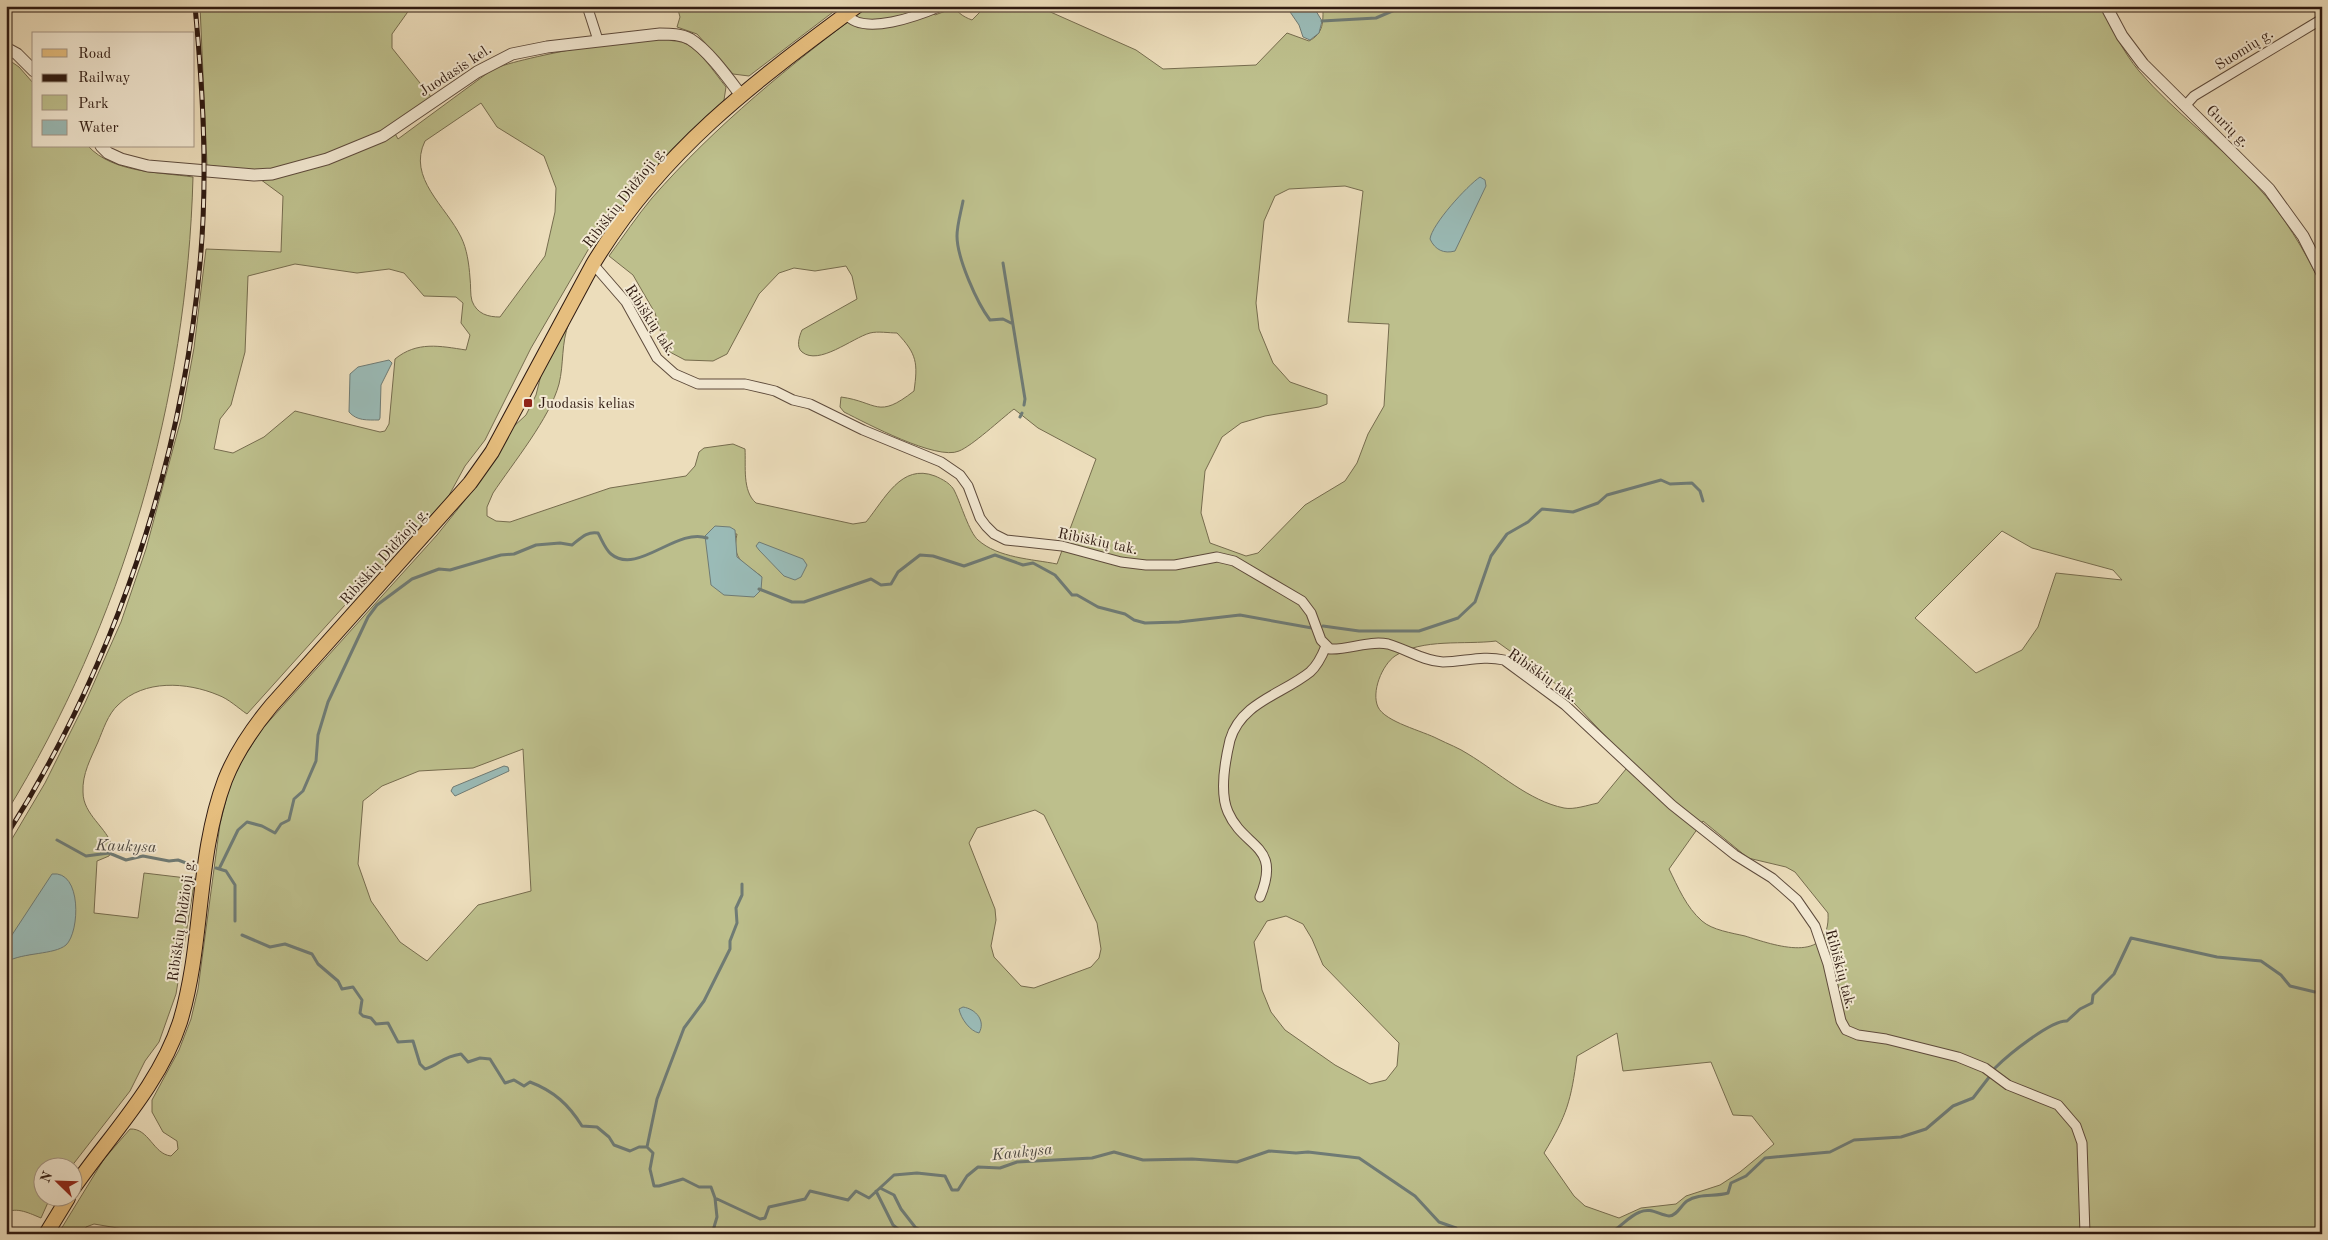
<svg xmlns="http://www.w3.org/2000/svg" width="2328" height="1240" viewBox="0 0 2328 1240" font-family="'Old Standard TT',serif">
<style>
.green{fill:#bdbf8c;stroke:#766c4e;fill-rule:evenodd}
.water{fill:#9abbb7;stroke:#6f7b75}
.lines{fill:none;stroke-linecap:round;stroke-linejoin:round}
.stream{stroke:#6f7b75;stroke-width:3}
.minor-casing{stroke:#5e4b3c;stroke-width:11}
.tertiary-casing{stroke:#5e4b3c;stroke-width:13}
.primary-casing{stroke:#2f1a11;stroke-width:16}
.minor{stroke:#f3e9d3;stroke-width:9}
.tertiary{stroke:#f3e9d3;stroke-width:11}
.primary{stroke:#e6be7e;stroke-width:14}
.rail-casing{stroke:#2f1a11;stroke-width:5}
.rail{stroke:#f3e9d3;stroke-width:3;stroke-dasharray:9;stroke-linecap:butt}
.poi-dot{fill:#8f2418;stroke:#f3e9d3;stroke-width:2}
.labels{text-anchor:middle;stroke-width:4;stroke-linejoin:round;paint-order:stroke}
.street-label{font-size:15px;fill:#2f1a11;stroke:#f3e9d3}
.poi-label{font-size:15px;fill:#2f1a11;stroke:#f3e9d3;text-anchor:start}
.water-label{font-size:16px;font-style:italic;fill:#4f4a43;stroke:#f3e9d3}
</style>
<rect width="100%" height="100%" fill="#ecddbb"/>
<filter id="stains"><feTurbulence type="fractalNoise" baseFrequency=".004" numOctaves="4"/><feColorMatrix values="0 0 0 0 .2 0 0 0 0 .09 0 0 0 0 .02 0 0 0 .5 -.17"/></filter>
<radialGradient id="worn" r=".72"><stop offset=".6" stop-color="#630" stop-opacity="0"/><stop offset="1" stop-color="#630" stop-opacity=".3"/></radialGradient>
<path class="green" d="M200,6H412L392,34V48L432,98L391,126L398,139L493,69C522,57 654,31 681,41C700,49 713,71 726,87L724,100L659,163L603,235L595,238L531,348L485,440L465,466L447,499L363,585L247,714C238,708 229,699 218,695C187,682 144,679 118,705C108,714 103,730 98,742C91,758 82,774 83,792C83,815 107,827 113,848L109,856L97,861L94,913L138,918L144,873L195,879L176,994L159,1042L145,1061L130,1091L71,1167L42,1168V1198H50L41,1218C31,1214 16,1206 6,1213V962L15,957L32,954L6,944V849L45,783L85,703L121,622L146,549L181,419L194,348L206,249L281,252L283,196L249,171L207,165ZM481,103L497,127L544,156L556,188L555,212L545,256L500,317C488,317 477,314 472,301C470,295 471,285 470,278C469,264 467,249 461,237C446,206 407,178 425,141ZM295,264L357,273L389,269L404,273L424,296L456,297L463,303L461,323L470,335L466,350C440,346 417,341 395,359L389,424L385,431L380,432L295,411L264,437L233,453L214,449L220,419L231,405L245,352L248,276Z
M677,6H841L749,76L733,74L697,34L677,27L680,17Z
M869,6H925L935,15C964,4 950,12 972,20L986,6H1037L1136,50L1163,69L1256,65L1287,33L1309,41C1324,33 1323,22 1323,6H2100C2112,28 2123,52 2139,71C2174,112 2220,145 2256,185C2283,214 2306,252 2322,287V1234H330L327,1230L313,1234H153L94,1224L86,1227L84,1234H58L104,1159L130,1129C149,1128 153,1154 171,1156L178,1149L177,1141L163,1132L152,1112V1100L179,1050L191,1019L198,989L220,824L229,788L241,762L262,729L437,535L478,484L512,428L526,415L536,395L541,375L569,323C561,343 564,364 559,384C550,418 513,463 493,493L487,507V516L496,521L510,522L610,488L686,476L695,466L699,452L704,448L733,444L745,449C746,466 742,491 756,503L853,524L866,522C885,499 901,463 935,476C942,479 952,484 955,492C961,504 969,532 978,540C998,558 1032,559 1057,564L1096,459L1038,428L1014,409C1001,419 972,446 959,451C937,461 866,423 844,412L840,407L841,397C878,402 877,420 914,391C918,363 917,354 897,333C889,333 878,331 870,333C852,338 819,366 802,352C796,347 799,337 802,330L857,299L852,276L846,266L815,271L794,268L779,273L759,294L727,354L713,361L685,360L666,350L655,313L633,275L609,256C623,237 637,216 652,198C716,125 791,64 869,6ZM1345,186L1363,191L1348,322L1389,324L1384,406L1368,434L1357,463L1345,481L1305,505L1258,553L1246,556L1210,543L1201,513L1205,471L1222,437L1241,423L1265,416L1319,407L1327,404V395L1290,382L1273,363L1259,329L1256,303L1264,221L1275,196L1289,189ZM2002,531L2032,548L2113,570L2122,580L2056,573L2038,627L2022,650L1976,673L1915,618ZM737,534C731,561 745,563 762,577L705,536ZM1496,641L1556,684L1631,763L1598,803C1588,805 1574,810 1564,808C1529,801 1498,772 1468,754C1459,748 1448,744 1438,739C1423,731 1385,722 1378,707C1371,692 1382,665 1395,656C1422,638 1465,645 1496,641ZM523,749L531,891L478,905L427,961L400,942L371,901L358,864L363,801L382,786L419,771L473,768ZM1035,810L1044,815L1097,923L1101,949L1099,958L1091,967L1034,988L1021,986L994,957L991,946L996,920L995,909L969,843L977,828ZM1703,821L1748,858L1786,867L1795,872L1828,913C1831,966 1774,945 1745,936C1732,933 1712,930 1702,921C1686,907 1678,887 1669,869ZM1286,916L1303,924L1312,939L1323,965L1399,1043L1397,1066L1386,1080L1370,1084L1335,1065L1285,1030L1271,1012L1262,990L1254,942L1267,921ZM1617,1033L1623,1071L1711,1062L1733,1115L1752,1116L1774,1144L1740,1172L1720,1185L1686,1196L1676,1204L1641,1208L1619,1218L1585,1206L1574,1196L1544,1153C1567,1115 1571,1101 1577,1056Z
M6,58L19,67L34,84V146H88C113,173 159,172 193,177C187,400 123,622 6,813Z"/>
<path class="water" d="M1289,6H1313L1322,21L1319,33L1310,40L1303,37L1299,25L1288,9Z
M1480,177L1485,180L1486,186L1455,251C1444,254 1435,250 1430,239C1432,224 1467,186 1480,177Z
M389,360L392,363L381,385L380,418L379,420C367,420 357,421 349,412L350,374L358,367Z
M715,526L730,527L735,530L737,557L762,577L761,590L754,597L724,595L711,585L705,536Z
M759,542L803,559L807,565L801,577L795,580L784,576L759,550L756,546Z
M504,766L508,767L509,771L455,796L451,791L453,787Z
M52,874C82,870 80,932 66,945C54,955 24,952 6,962V944Z
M963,1007C976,1009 986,1021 979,1033C970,1031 961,1019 959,1009Z"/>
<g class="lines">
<path class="stream" d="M1322,21L1376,18L1404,6
M963,201C961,212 957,225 957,236C957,258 977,303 990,320L1003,319L1011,323
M1003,263L1025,399L1024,405
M1020,417L1022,413
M759,589L792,602H804L871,579L881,585L891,584L898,572L920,555L933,556L964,566L995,555L1023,565L1033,563L1055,575L1072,595H1077L1098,607L1125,614L1134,620L1145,623L1179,622L1240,615L1312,628
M1323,626L1359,631H1419L1458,618L1475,602L1491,556L1507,534L1528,522L1542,509L1573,512L1598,503L1607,495L1661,480L1670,484L1692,483L1700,491L1703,501
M57,840L86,856L109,853L126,860L143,856L169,861L178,860L197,867
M216,868L226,871L235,885V921
M219,869L238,830L247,822L262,826L275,833L281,824L289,820L294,799L303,791L316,761L318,735L328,702L368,617L377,605L412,579L439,569L450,570L501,555L514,554L536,545L560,543L572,545C581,538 587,531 598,533C602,540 605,549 611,554C637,576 677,527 707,538
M242,935L270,947L285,944L312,954L318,964L338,981L342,989L353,987L362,1000L360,1013L363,1016L371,1018L376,1024L388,1023L398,1042L413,1041L420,1064L425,1069C440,1065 441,1057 461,1054L468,1062L480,1058L490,1059L505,1083L514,1080L524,1086L530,1082C554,1091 569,1105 582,1126L597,1127L609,1137L614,1145L630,1151L639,1147H647L653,1153L650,1169L654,1186H659L683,1179L699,1187H711L715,1198L760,1219L765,1218L769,1207L805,1199L810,1191L848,1200L856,1191L869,1198L894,1175L917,1173L945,1176L952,1190H958L967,1176L978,1167L1000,1168L1017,1162L1092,1158L1114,1152L1143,1160L1192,1159L1237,1162L1269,1151L1296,1153L1308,1152L1359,1158L1415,1196L1439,1222L1456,1228L1460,1234
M1995,1068C2008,1055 2051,1020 2067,1021L2080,1009L2092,1003L2093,995L2114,974L2131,938L2217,957L2261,961L2281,975L2290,986L2315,992L2322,991
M647,1147L657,1099L684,1028L704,1001L730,949V941L737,923L736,908L742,895V884
M880,1188L894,1195L901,1209L915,1227L927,1234
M876,1191L893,1225L898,1229L899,1234
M712,1234L717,1217L715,1198
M1575,1234L1580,1231L1594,1234
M1608,1234C1621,1228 1627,1217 1640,1212C1651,1207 1659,1215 1669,1216C1677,1216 1681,1205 1687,1201C1699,1193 1715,1197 1728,1193L1731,1183L1746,1176L1765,1158L1830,1152L1854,1140L1901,1137L1926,1129L1953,1106L1973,1098L1990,1076"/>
<defs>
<path id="minor" d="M587,6L598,40
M846,14C863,37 920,15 941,6
M2185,106L2194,96L2322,19
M593,264L626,302L657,358L675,374L698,384H745L775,391L793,400L810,404L863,430L941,462L960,475L968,486L980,518L986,526L994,534L1006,540L1062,546L1121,562L1146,565H1175L1217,557L1234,561L1302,601L1311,613L1321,640L1330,649C1349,650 1369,640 1388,644C1406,649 1423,661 1443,662C1464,662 1482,655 1504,660L1565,705L1672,805L1735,855L1772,878L1797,900L1815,926L1828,964L1841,1021L1846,1030L1858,1035L1886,1039L1958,1057L1985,1068L2008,1085L2058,1105L2076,1126L2082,1143L2085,1234
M1260,897C1282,844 1244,849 1228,812C1219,792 1225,761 1230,740C1241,702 1283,694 1310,672C1318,665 1322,656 1326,646"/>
<path id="tertiary" d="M2106,6L2122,36L2143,64L2269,189L2303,236L2322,273
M6,48L17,54L34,71
M101,146L108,153L121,159L148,166L254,175L272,174L327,159L383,136L477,72L512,54L547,47L660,34C670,34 681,34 690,39C708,50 728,78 740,94"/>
<path id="primary" d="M72,1190C110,1135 159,1086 180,1022C204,943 196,857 225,780C236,752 252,729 271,706L470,483L492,452L593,264C661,151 753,83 857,6
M46,1234L68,1198"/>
</defs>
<use href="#minor" class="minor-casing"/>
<use href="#tertiary" class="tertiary-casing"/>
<use href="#primary" class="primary-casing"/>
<use href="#minor" class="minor"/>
<use href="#tertiary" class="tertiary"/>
<use href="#primary" class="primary"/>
<defs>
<path id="rail" d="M6,836C115,665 182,464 200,263C208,178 203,91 195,6"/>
</defs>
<use href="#rail" class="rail-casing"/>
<use href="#rail" class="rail"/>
</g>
<rect class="poi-dot" x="523" y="398" width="10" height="10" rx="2.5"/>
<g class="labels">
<g class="street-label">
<text transform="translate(2244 49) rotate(-32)" y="5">Suomių g.</text>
<text transform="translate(455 70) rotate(-33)" y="5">Juodasis kel.</text>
<text transform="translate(2228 126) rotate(44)" y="5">Gurių g.</text>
<text transform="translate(624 197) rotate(-52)" y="5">Ribiškių Didžioji g.</text>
<text transform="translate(651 320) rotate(57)" y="5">Ribiškių tak.</text>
<text transform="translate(1098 541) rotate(12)" y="5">Ribiškių tak.</text>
<text transform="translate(384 556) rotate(-48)" y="5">Ribiškių Didžioji g.</text>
<text transform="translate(1543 675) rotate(35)" y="5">Ribiškių tak.</text>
<text transform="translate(181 920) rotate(-82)" y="5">Ribiškių Didžioji g.</text>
<text transform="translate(1841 969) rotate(75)" y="5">Ribiškių tak.</text>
</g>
<g class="poi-label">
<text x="538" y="408">Juodasis kelias</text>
</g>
<g class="water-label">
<text transform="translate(126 845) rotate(2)" y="6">Kaukysa</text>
<text transform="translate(1022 1151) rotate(-6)" y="6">Kaukysa</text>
</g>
</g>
<rect width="2328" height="1240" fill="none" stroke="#ecddbb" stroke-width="25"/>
<rect x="8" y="8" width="2313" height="1225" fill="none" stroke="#2f1a11" stroke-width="2.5"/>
<rect x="12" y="12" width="2303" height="1215" fill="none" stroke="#2f1a11"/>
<rect x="32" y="32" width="162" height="115" fill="#f3e9d3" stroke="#a59685"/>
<rect x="42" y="49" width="25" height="8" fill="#e6be7e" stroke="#a59685"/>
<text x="78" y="58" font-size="15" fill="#2f1a11">Road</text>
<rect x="42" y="74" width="25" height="8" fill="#2f1a11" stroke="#a59685"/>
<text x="78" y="82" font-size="15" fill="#2f1a11">Railway</text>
<rect x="42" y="95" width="25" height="15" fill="#bdbf8c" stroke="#a59685"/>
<text x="78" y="108" font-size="15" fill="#2f1a11">Park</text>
<rect x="42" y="120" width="25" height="15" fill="#9abbb7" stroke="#a59685"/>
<text x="78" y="132" font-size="15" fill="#2f1a11">Water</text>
<g transform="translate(58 1182) rotate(293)"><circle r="24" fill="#f3e9d3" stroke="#a59685"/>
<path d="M0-4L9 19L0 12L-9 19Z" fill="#8f2418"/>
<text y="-8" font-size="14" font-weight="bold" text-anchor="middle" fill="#2f1a11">N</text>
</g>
<rect width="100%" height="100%" filter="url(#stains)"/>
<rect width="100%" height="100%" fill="url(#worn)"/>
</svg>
